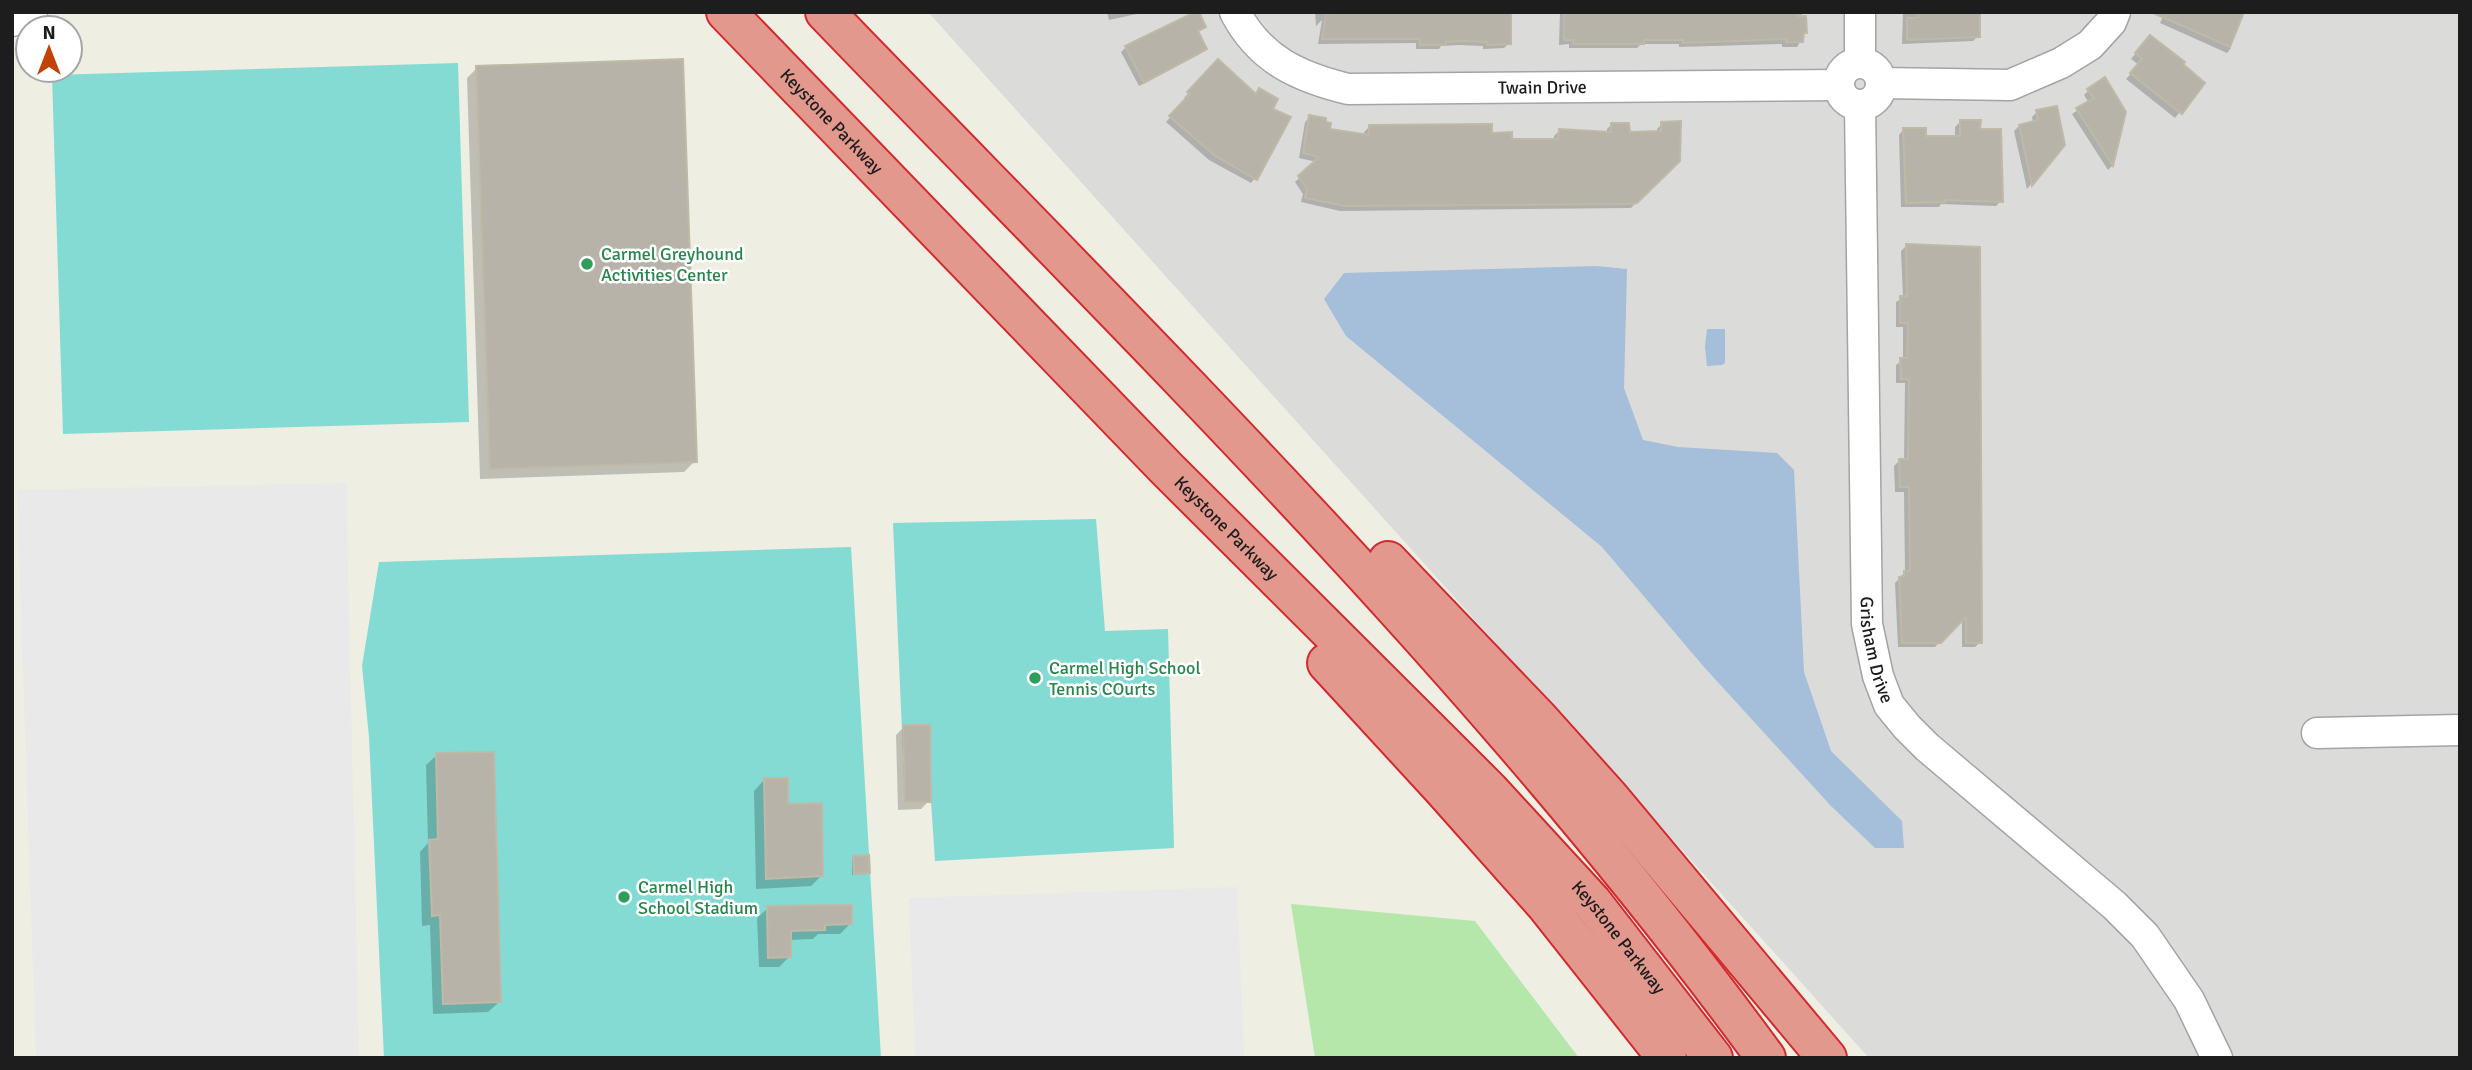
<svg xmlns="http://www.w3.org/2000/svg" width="2472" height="1070" viewBox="0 0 2472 1070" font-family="Signika,sans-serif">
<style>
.residential{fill:#dbdbda}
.grass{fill:#b5e7ab}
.pitch{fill:#84dbd4}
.parking{fill:#e9e9e9}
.water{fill:#a5beda}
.shadow{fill:#0003}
.building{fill:#b7b3a9;stroke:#bfb9a6;stroke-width:2}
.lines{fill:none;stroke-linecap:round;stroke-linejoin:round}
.minor-casing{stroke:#a4a4a4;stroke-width:33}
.highway-casing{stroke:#d32a2f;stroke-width:42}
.minor{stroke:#fff;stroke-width:30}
.highway{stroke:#e3988d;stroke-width:38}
.leisure-dot{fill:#2e9e5b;stroke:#fff;stroke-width:2.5}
.labels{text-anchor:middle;stroke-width:5;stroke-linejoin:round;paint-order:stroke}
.street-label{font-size:18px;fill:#1d1d1d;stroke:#fff}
.leisure-label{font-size:18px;fill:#27864d;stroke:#fff;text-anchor:start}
</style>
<rect width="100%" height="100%" fill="#eeeee3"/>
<path class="residential" d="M928,12H2460V1058H1869Z"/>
<path class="grass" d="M1291,904L1475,921L1579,1058H1315Z"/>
<path class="pitch" d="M458,63L469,422L63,434L52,75Z
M1096,519L1105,631L1168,629L1174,848L935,861L931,802H905L893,523Z
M851,547L881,1058H384L369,737L362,666L379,562Z"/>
<path class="parking" d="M346,483L359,1058H36L17,490Z
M1237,887L1244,1058H915L909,898Z"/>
<path class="water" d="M1596,266L1627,269L1624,388L1643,440L1678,447L1777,453L1794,470L1804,672L1831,751L1902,821L1904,848H1875L1831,806L1704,667L1602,547L1346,336L1324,299L1344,273Z
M1707,329H1725V363L1722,365L1707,366L1705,347Z"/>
<path class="shadow" d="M1107,12H1146L1109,20Z
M1315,12H1509V43L1504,48L1483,49V46L1459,45L1441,46L1439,49H1416V43L1318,44L1322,20L1316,26Z
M1560,12H1801L1806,32L1797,47H1782V44L1679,47V44H1641L1637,48H1569V44L1559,45Z
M1903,12H1978V36L1973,41L1902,44Z
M2165,12H2216L2231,48L2227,53L2160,23Z
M1204,27L1197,33L1205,49L1200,54L1139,86L1121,52L1126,47Z
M2145,42L2181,64L2203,83L2175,118L2126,79L2139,65L2131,59Z
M1218,62L1254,95L1259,90L1271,109L1255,178L1251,183L1209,160L1166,122L1186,100L1184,98Z
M477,68L695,461L684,472L480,479L467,78Z
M2089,90L2124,112L2112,166L2108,170L2072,114L2089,103L2084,95Z
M2037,112L2063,145L2027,189L2014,131L2019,126L2033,123L2032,117Z
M1310,117L1328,130L1364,136V132L1369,127L1490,135L1510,141L1554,140V136L1559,131L1607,133V129L1612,124L1628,133H1657V129L1662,124L1679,160L1631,208L1340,211L1301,202L1303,194L1295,182L1317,162L1299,158L1305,122Z
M1960,122L1979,131L2001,201L1996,206L1941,204L1939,207H1901L1899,135L1903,130L1925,138H1955V127Z
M1906,246L1980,642L1975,647H1962V619L1935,647H1898L1895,583L1905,572L1904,492H1895L1894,466L1899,461H1904L1905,383H1896V365L1903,360V327H1896V302L1903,298L1901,251Z
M904,727L929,801L921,809L898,810L896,735Z
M437,755L499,1002L488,1012L433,1014L430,925L422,926L420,852L428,843L426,765Z
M764,780L787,806L822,875L811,886L756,889L754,791Z
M854,857L868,872L866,874L852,875V859Z
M768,908L850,924L840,934H818L813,939L789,940V957L779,967H759L757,918Z"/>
<path class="building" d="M1195,12H1199L1206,27L1198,31L1207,49L1144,83L1125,46Z
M1332,12H1511V44L1487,45V42L1465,41L1446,42L1445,45H1420V39H1322L1326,14Z
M1564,12H1798V16H1806L1807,33H1804L1803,42H1786V39L1683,43V40H1644V44H1573V40H1564Z
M1918,12H1980V37L1907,40V18H1918Z
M2151,12H2244L2230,47Z
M2150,35L2185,62L2183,64L2205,83L2182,114L2130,73L2142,59L2135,53Z
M683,59L697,462L490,469L476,66Z
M1218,59L1256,94L1259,88L1278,99L1273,109L1291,117L1257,180L1214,155L1169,116L1190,94L1187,92Z
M2105,77L2126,112L2113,166L2076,108L2094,98L2087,89Z
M2057,106L2065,145L2032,186L2019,125L2038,120L2036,110Z
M1309,115L1326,118V122L1331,123L1330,129L1369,135V125L1492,124V133L1512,132V139H1558L1559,129L1611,132V123H1629L1630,132L1661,131V122L1681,121L1680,161L1637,203L1631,204L1345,206L1305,198L1307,189L1298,176L1319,157L1303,153Z
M1960,120H1981L1980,129H2001L2003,202L1945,200V202L1906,203L1903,128H1926V136H1960Z
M1906,244L1980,247L1982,643H1966V617L1941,643H1902L1899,577L1904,576V571H1910L1909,487H1900L1899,459H1908L1909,379H1901L1900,358H1907L1908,323H1900V296H1907Z
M903,725H930L931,802H905Z
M494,752L501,1002L443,1004L440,915L432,916L429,840L438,839L436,753Z
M764,778H788V804L822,803L823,876L766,879Z
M869,855L870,873L854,874L853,856Z
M852,905V924L825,925V930L791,931V957L768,958L767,906Z"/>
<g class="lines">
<defs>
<g id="minor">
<path id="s1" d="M1235,12C1260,60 1299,77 1348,89L1839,85"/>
<path d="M1860,12V62"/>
<path d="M12,21L32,12"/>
<circle cx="1860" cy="84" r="21"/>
<path d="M1881,83L2010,85L2061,63L2090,45L2111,22L2115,12"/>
<path id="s2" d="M1860,105L1867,624L1878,676L1889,705L1907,727L1927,747L2114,905L2145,936L2189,1000L2217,1058"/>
<path d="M2317,733L2460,730"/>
</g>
<g id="highway">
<path id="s3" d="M726,12L1167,469L1489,790L1592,902L1713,1058"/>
<path d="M825,12C1151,350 1488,678 1766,1058"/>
<path d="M1388,561L1539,719L1609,797L1827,1058"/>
<path d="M1327,663L1442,788L1546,905L1667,1058"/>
</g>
</defs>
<use href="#minor" class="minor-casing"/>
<use href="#highway" class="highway-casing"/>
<use href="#minor" class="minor"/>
<use href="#highway" class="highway"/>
</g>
<g class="leisure-dot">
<circle cx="587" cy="264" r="7"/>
<circle cx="1035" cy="678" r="7"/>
<circle cx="624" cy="897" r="7"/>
</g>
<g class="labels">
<g class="street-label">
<text dy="6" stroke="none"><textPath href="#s1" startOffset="336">Twain Drive</textPath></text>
<text dy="6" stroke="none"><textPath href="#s3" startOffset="152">Keystone Parkway</textPath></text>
<text dy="6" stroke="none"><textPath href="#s3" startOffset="719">Keystone Parkway</textPath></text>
<text dy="6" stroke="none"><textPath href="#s2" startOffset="546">Grisham Drive</textPath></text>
<text dy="6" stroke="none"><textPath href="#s3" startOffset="1286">Keystone Parkway</textPath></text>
</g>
<g class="leisure-label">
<text x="601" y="260">Carmel Greyhound<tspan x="601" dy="21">Activities Center</tspan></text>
<text x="1049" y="674">Carmel High School<tspan x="1049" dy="21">Tennis COurts</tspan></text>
<text x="638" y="893">Carmel High<tspan x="638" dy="21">School Stadium</tspan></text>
</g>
</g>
<rect width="2472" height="1070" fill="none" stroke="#1d1d1d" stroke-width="28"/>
<g transform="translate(49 49)"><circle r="33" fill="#ffffff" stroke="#a5a5a5" stroke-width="2"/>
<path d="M0-5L12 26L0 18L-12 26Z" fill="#c34207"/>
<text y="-10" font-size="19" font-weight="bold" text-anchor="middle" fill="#1d1d1d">N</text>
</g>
</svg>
